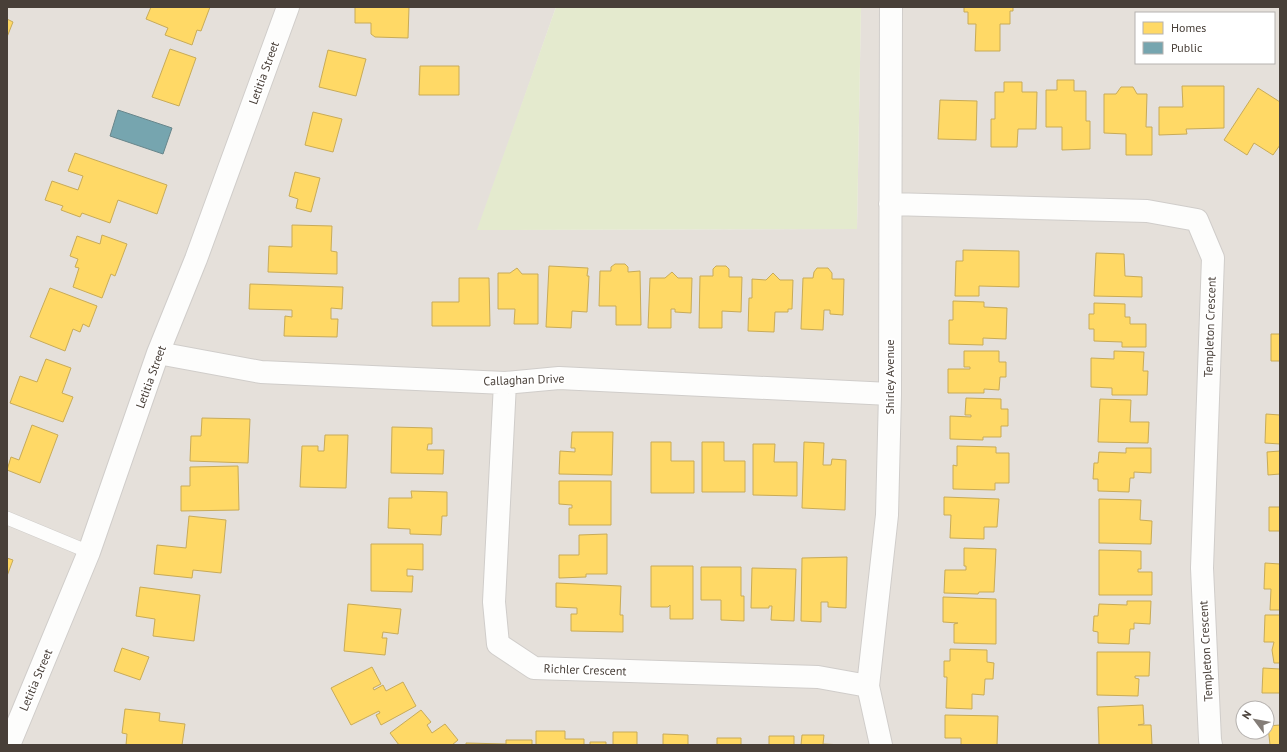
<svg xmlns="http://www.w3.org/2000/svg" width="1287" height="752" viewBox="0 0 1287 752" font-family="'PT Sans',sans-serif">
<style>
.residential{fill:#e5e0da;fill-rule:evenodd}
.green{fill:#e4eace}
.homes{fill:#ffd966;stroke:#c8ab58}
.public{fill:#76a5af;stroke:#68868b}
.lines{fill:none;stroke-linecap:round;stroke-linejoin:round}
.lane-casing{stroke:#d0cdca;stroke-width:14}
.street-casing{stroke:#d0cdca;stroke-width:24}
.lane{stroke:#fdfdfc;stroke-width:13}
.street{stroke:#fdfdfc;stroke-width:22}
.labels{text-anchor:middle;stroke-width:4;stroke-linejoin:round;paint-order:stroke}
.street-label{font-size:12px;fill:#483f38;stroke:#fff}
</style>
<rect width="100%" height="100%" fill="#f2efec"/>
<path class="residential" d="M7,7H556L478,230L857,229L861,7H1280V745H7ZM1136,13H1274V63H1136ZM1243,708H1267V732H1243Z"/>
<path class="green" d="M556,7H861L857,229L477,230Z"/>
<path class="homes" d="M151,7H210L201,31L197,30L192,45L165,35L168,28L146,19Z
M355,7H409L408,38L375,37L371,34V23H355Z
M964,7H1013V11H1010V24H1000V51H975L976,24H968V12H964Z
M7,19L13,22L7,37Z
M170,49L196,58L179,106L152,97Z
M328,50L366,59L356,96L319,87Z
M420,66H459V95H419Z
M1057,80H1074V91H1086V121H1090V149L1062,150V127H1046V90H1057Z
M1004,82H1022V92H1037L1036,129H1018L1017,147H991V119H995V92H1004Z
M1182,86H1224V128L1186,129L1187,134L1159,135V107H1183Z
M1121,87H1133L1137,94H1147L1146,127H1152V155H1126V134L1104,133V94H1116Z
M1258,88L1280,102V145L1273,155L1254,143L1247,155L1224,140Z
M940,100L977,101L976,140L938,139Z
M313,112L342,119L333,152L305,145Z
M75,153L167,185L157,214L118,200L110,223L82,213L80,217L61,210L63,206L45,200L52,181L78,190L83,176L68,171Z
M295,172L320,178L311,212L296,208L298,199L289,196Z
M292,225L332,226L331,251L337,252V274L268,272L269,246L292,247Z
M102,235L127,244L115,276L111,274L102,298L73,287L79,268L75,267L78,259L70,256L77,236L100,244Z
M963,250L1019,251V287L979,286V296H955L956,261H963Z
M1096,253L1124,254L1125,276L1142,277V297L1094,296Z
M615,264H625L628,267V272L640,271L641,325H616V306H599L600,271H611V267Z
M549,266L588,268L587,276H589L587,312L572,311L571,328L546,327Z
M716,266H726L729,269V277H742L741,312L722,311V328H699L700,276H713V269Z
M517,268L522,274H538V324H514L515,309H498V273H510Z
M817,268H828L832,273V279H844L843,315L830,314V310H824L823,330L801,329L803,278H813L814,272Z
M672,272L678,278H692L691,313L675,312V309H671V328H648L650,278H665Z
M773,273L780,280H793L792,309H788V312H775L774,332L748,331L749,298H752V279L766,280Z
M459,278H489L490,326H432V302H459Z
M250,284L343,287L342,309L331,308V319H338L337,337L284,336L285,316L292,317V310L249,309Z
M50,288L97,306L89,327L83,324L80,332L73,329L65,351L30,337Z
M953,301L984,302V307L1007,308L1006,339L983,338V345L949,344V320H953Z
M1094,303L1125,304V317H1130V324H1146V347H1122V342L1094,341V329H1089V314H1094Z
M1271,334H1280V361H1271Z
M964,351H999V362H1006V377H1000L999,390L984,389V393H948V369H970V367H964Z
M1114,351L1144,352L1143,371H1148L1147,395H1112V388L1091,387V358L1114,359Z
M46,359L71,368L62,393L73,397L63,422L10,403L20,376L37,382Z
M966,398L1001,399V409H1008V426H1001V437H983V440L950,439V416L971,417V415H965Z
M1100,399L1131,400L1130,422H1149L1148,443L1098,442Z
M1266,414L1280,415V444L1265,443Z
M202,418L250,419L248,463L190,461L191,436H201Z
M32,425L58,435L40,483L7,470L11,457L19,460Z
M392,427L432,428V444H428L427,450H444L443,474L391,473Z
M572,432H613L612,475L559,474L560,451L575,452V448H571Z
M325,435H348L346,488L300,487L302,446H318V451H324Z
M651,442H671V461H694V493H651Z
M702,442H724V461H745V492H702Z
M804,442L824,443L823,465H831L832,459L846,460L845,510L802,508Z
M753,444H775L774,462H797V496L753,495Z
M957,446L996,447V453H1009V483H995V490L953,489V465L957,466Z
M1126,448H1151V473L1134,472V478H1130L1129,492L1098,491V479H1093L1094,463H1098L1099,452L1126,453Z
M1280,451V474L1268,475L1267,452Z
M238,466L239,510L181,511V486H190V467Z
M559,481H611V525H569V508H572V505L559,504Z
M411,491L447,492V516H442L441,535L410,534V529L388,528L389,498H412Z
M944,497L999,499L997,527H984V539L950,538L951,515H944Z
M1099,499L1141,500L1140,520L1152,521L1151,544L1099,543Z
M1269,507H1280V531H1269Z
M189,516L226,520L221,573L193,570L192,578L154,574L157,545L186,548Z
M607,534V574H586V577L559,578V555H579V535Z
M371,544H423V570L407,569V576H413L412,592L371,591Z
M964,548L996,549L994,592H979L978,594L944,593L945,570H966V566H964Z
M1099,550L1141,551V569H1138V572H1152V595H1099Z
M847,557L846,608L828,607V602H821V622L801,621L802,558Z
M7,558L13,560L7,576Z
M1265,563L1280,564V610H1270L1271,589H1264Z
M651,566H693V619H670V605L668,607H651Z
M701,567H741V596H744V621L721,620V600H701Z
M752,568L796,569L794,621L771,620L772,606H769V608H751Z
M556,583L621,586L620,615H623V632L571,631V614H577V608L556,607Z
M140,587L200,595L194,641L153,636L155,619L136,616Z
M943,597L996,599V644L954,643V624L958,623L943,622Z
M1127,601H1151L1150,624L1134,623V629H1130L1129,644L1098,643V632L1093,631L1094,616H1098L1099,604L1127,605Z
M348,604L401,609L398,634L383,632L382,638H387L385,655L344,651Z
M1265,615H1280V663H1274L1272,650L1274,642H1264Z
M122,648L149,657L140,680L114,671Z
M950,649L987,650V662L994,663L993,679H985L984,695L972,694V709L946,708L947,677H944V661H950Z
M1097,652H1150L1149,676H1135V678L1139,679L1138,696L1097,695Z
M372,667L381,684L373,688L374,690L383,685L386,691L403,682L416,706L381,725L376,715L380,713L379,711L351,725L331,688Z
M1263,668L1280,669V693H1262Z
M1143,705L1144,724L1138,725H1151L1152,745H1099L1098,707Z
M125,709L160,713L159,721L185,724L182,745H126L127,734L122,733Z
M421,710L431,722L427,725L432,733L445,724L458,740L452,745H399L390,733Z
M945,715L998,716L997,745H961V738H945Z
M1280,725V745H1270L1268,726Z
M536,731H565V739H584V745H536Z
M613,732H637V745H613Z
M663,734L688,735V745H663Z
M802,735H824L823,744L844,745H801Z
M769,736H794V745H769Z
M717,738H741V745H717Z
M506,740H532V745H466V743L506,744Z
M590,742H606V745H590Z"/>
<path class="public" d="M118,110L172,128L163,154L110,136Z"/>
<g class="lines">
<defs>
<path id="lane" d="M7,518L89,552"/>
<path id="street" d="M890,204L1147,211L1197,220L1213,258L1202,568L1210,740L1211,745
M158,353L261,372L505,383L559,378L890,394
M505,383L494,602L498,644L534,668L818,677L868,686
M9,745L89,552L158,353L196,259L288,7
M881,745L868,686L887,515L890,394L891,7"/>
</defs>
<use href="#lane" class="lane-casing"/>
<use href="#street" class="street-casing"/>
<use href="#lane" class="lane"/>
<use href="#street" class="street"/>
</g>
<g class="labels">
<g class="street-label">
<text transform="translate(264 73) rotate(-70)" y="4">Letitia Street</text>
<text transform="translate(1210 327) rotate(-88)" y="4">Templeton Crescent</text>
<text transform="translate(151 377) rotate(-70)" y="4">Letitia Street</text>
<text transform="translate(890 377) rotate(-90)" y="4">Shirley Avenue</text>
<text transform="translate(524 380) rotate(-2)" y="4">Callaghan Drive</text>
<text transform="translate(1206 651) rotate(-93)" y="4">Templeton Crescent</text>
<text transform="translate(585 670) rotate(2)" y="4">Richler Crescent</text>
<text transform="translate(36 680) rotate(-67)" y="4">Letitia Street</text>
</g>
</g>
<rect width="1287" height="752" fill="none" stroke="#483f38" stroke-width="16"/>
<rect x="1135" y="12" width="140" height="52" fill="#ffffff" stroke="#b6b2af"/>
<rect x="1143" y="22" width="20" height="12" fill="#ffd966" stroke="#b6b2af"/>
<text x="1171" y="32" font-size="12" fill="#483f38">Homes</text>
<rect x="1143" y="42" width="20" height="12" fill="#76a5af" stroke="#b6b2af"/>
<text x="1171" y="52" font-size="12" fill="#483f38">Public</text>
<g transform="translate(1255 720) rotate(302)"><circle r="19" fill="#ffffff" stroke="#b6b2af"/>
<path d="M0-3L7 15L0 10L-7 15Z" fill="#847d77"/>
<text y="-6" font-size="11" font-weight="bold" text-anchor="middle" fill="#483f38">N</text>
</g>
</svg>
